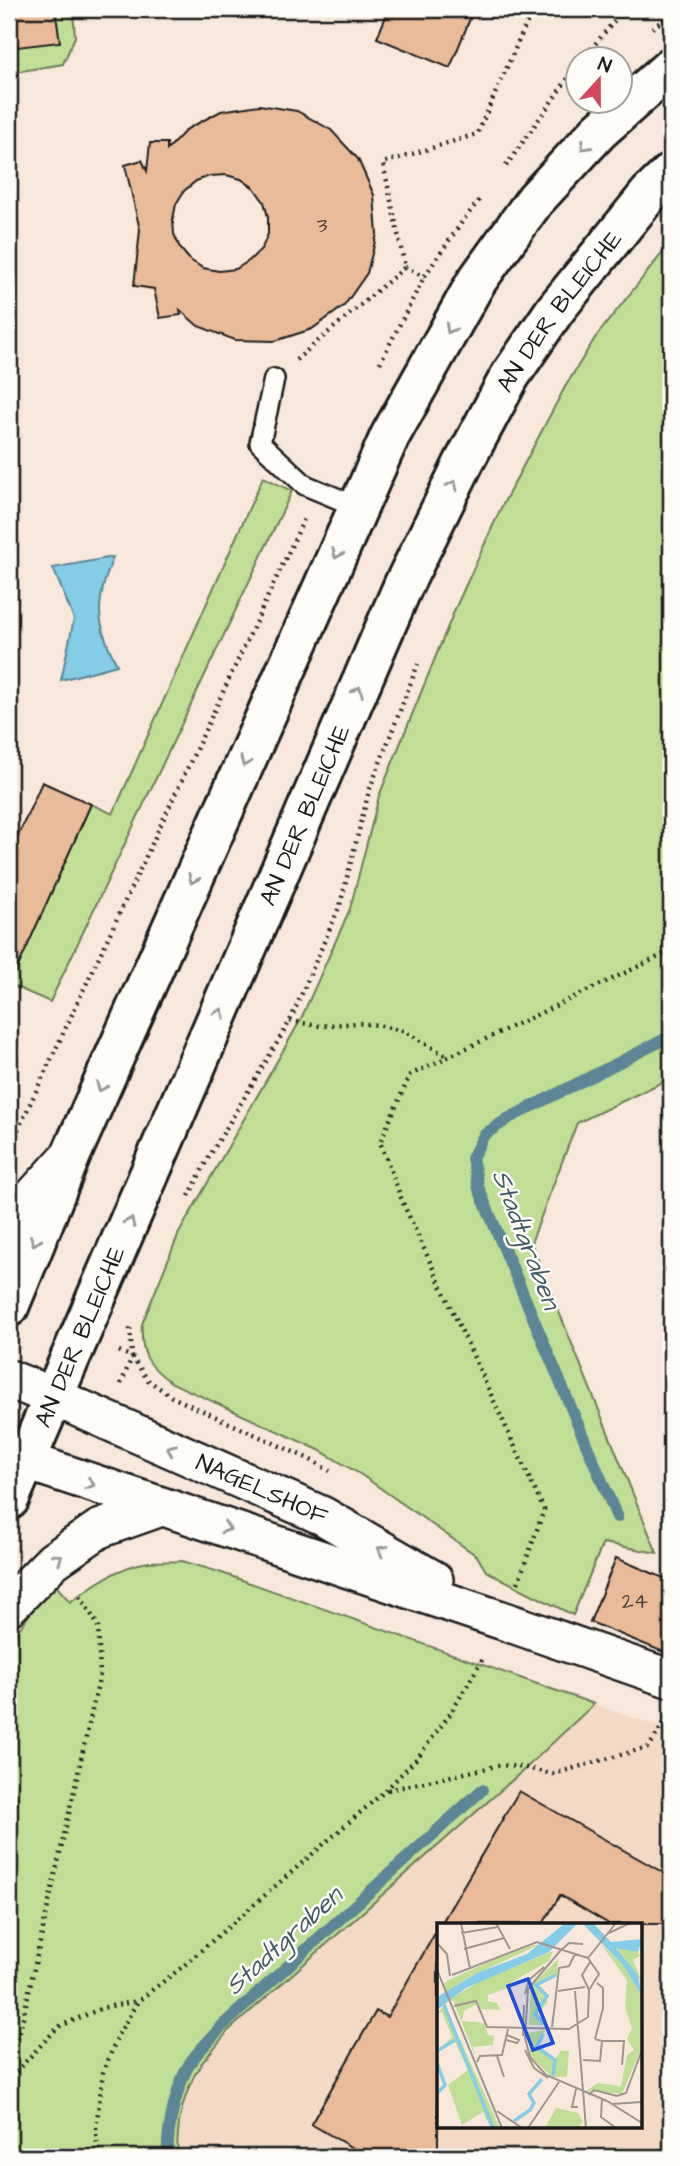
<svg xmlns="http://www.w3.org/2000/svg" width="680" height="2166" viewBox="0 0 680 2166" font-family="'Architects Daughter',sans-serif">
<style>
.built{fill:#f3dac7;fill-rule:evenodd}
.green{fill:#c0de96;stroke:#6e7d59;stroke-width:2}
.water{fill:#85cce6;stroke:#5b8695;stroke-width:2}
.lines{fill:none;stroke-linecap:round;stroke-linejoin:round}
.stream{stroke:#5b8695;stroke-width:12}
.building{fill:#e9bb99;stroke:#1c1c1c;stroke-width:2;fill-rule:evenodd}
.lane-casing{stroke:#1c1c1c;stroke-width:24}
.street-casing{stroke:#1c1c1c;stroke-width:42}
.secondary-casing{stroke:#1c1c1c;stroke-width:44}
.path{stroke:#1c1c1c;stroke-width:4.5;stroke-dasharray:2 5;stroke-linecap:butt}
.lane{stroke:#fdfcf7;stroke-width:19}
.street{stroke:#fdfcf7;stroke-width:37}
.secondary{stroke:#fdfcf7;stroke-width:38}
.oneway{stroke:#989794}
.labels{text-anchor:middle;stroke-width:5;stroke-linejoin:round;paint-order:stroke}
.number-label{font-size:21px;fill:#4f443b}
.street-label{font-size:24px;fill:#1c1c1c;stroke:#fdfcf7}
.water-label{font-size:26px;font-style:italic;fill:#415a63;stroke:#fdfcf7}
.inset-river{fill:none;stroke:#85cce6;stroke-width:3.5}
.inset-road{fill:none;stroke:#9f968f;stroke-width:2}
.view{fill:#1d4ed8;fill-opacity:0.15;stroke:#1d4ed8;stroke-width:3.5}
.inset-edge{fill:none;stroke:#1c1c1c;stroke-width:3.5}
</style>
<rect width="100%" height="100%" fill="#f7e8db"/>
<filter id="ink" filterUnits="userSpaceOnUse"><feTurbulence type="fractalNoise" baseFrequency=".0143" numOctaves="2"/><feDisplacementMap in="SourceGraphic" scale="14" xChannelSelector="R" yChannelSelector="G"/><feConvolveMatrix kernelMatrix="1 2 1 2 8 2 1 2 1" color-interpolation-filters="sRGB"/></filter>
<g filter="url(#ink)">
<path class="built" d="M594,1704L671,1731V2157H178V2131L187,2093L200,2066L228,2031L526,1768ZM438,1924H640V2126H438Z"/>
<path class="green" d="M9,9H73L75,37L63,64L9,73Z
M671,242V1078L577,1123L531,1243L657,1553L603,1543L573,1615L486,1571L477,1556L363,1476L319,1450L172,1383C148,1366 140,1354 142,1324L179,1233L300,1021L350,909L379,796L455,609L501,508L565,387L595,338Z
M263,477L292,491L50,1002L9,984V935L28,944L91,804L113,814Z
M182,1561L219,1572L594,1704L526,1768L228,2031C219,2043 208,2054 200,2066C184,2090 175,2128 178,2157H9V1643L53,1582L70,1602C93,1585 119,1566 149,1562C159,1561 171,1562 182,1561Z"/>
<path class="water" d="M113,557C96,603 94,620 117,665L61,680L74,619L53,568Z"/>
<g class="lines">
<path class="stream" d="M617,1517L479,1189L472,1158L484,1135L509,1118L671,1036
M168,2157C166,2131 177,2082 192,2060C201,2048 212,2038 222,2026L482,1790"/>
</g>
<path class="building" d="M9,9H55L60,42L9,48Z
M389,9H474L450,68L377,38Z
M259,105L297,111L331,130L358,159L374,195L377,234L367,273L344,306L312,329L275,341L235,340L198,326L180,310L181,315L160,318L154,289L134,286L140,230L125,165L142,160L147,171L150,143H167V150L187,129L221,111ZM226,175L241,179L254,188L264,202L268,217V234L262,248L250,260L236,269L219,271L203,268L190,260L180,248L174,234L173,219L176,204L184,191L196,181L210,176Z
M42,782L91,804L9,987V856Z
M616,1558L671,1581V1655L590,1622Z
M519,1791L671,1877V1924H609L560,1895L543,1924H441Z
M438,1928V2157H368L311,2124L376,2011L387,2017Z"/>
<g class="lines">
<defs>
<path id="lane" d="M274,379L260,443L305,485L358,507"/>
<g id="street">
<path d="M9,1223L68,1158"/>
<path id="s1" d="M9,1379L54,1397L323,1516L434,1580"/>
<path d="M9,1455L504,1621L671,1679"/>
<path d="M9,1606L53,1561L99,1529L161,1507"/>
</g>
<g id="secondary">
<path d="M9,1307L71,1155L390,436L476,282L535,200L599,131L671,67"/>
<path id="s2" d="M9,1500L403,586L464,462L510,376L555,310L649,194L671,173"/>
</g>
</defs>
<use href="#lane" class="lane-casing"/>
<use href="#street" class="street-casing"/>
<use href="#secondary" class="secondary-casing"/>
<path class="path" d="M652,28L671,15
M582,60L624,9
M506,166L578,64
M405,267L424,277
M296,360L405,267L383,163L477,134L533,9
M380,363L424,277L462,222L481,198
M290,1021L320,1026L357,1023L378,1025L406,1032L448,1057
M9,1149L304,519
M189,1196L206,1162L290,1021L340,905L369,791L418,664
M119,1351L132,1357L148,1380L172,1397L309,1459L330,1471
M121,1384L132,1357L130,1328
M518,1583L544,1510L403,1203L380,1142L410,1075L671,951
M388,1790L501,1765L526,1768L553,1774L649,1747L667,1718
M11,2077L58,2027L102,2008L137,2001
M9,2080L100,1675L98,1625L78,1593
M98,2157L96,2127L103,2073L118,2035L138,2001L181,1968L385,1791L418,1757L450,1714L484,1657"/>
<use href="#lane" class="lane"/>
<use href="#street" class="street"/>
<use href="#secondary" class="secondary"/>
</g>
<defs><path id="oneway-chevron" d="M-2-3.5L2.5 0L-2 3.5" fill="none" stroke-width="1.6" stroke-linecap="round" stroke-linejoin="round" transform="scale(1.75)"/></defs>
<g class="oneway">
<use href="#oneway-chevron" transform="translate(585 146) rotate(133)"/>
<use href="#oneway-chevron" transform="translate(450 329) rotate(119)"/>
<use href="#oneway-chevron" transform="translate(453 485) rotate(-64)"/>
<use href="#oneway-chevron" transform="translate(337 554) rotate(114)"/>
<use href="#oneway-chevron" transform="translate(358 691) rotate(-67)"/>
<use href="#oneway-chevron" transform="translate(245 762) rotate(114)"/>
<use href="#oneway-chevron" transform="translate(193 879) rotate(114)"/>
<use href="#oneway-chevron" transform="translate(220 1013) rotate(-67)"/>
<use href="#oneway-chevron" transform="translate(101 1087) rotate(114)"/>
<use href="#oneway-chevron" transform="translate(130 1222) rotate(-67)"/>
<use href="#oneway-chevron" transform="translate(35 1241) rotate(112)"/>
<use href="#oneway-chevron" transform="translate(171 1449) rotate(-156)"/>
<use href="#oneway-chevron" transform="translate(90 1484) rotate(18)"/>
<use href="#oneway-chevron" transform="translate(226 1528) rotate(18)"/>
<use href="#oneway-chevron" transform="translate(382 1550) rotate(-150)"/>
<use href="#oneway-chevron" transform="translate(58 1558) rotate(-37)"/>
</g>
</g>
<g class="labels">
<g class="number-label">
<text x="322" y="232">3</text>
<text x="635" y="1608">24</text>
</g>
<g class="street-label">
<text dy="8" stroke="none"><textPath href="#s2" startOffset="1312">AN DER BLEICHE</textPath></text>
<text dy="8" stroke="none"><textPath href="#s2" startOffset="746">AN DER BLEICHE</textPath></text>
<text dy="8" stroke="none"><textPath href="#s2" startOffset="178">AN DER BLEICHE</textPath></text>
<text dy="8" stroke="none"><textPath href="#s1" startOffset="276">NAGELSHOF</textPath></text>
</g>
<g class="water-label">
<text transform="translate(527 1239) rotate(69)" y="9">Stadtgraben</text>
<text transform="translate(283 1940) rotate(-42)" y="9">Stadtgraben</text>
</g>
</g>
<g transform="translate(437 1923)">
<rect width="205" height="205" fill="#f7e8db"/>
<path d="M104,21L34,53L9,69L6,61L12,57L77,27ZM164,21L186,42L205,73L203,129L185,171L149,168L161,160L184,163L190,132L197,127L190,116L195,105L188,84L190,57ZM179,24L201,29L203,33L196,37L205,59ZM116,28L112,38L73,60L74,64L51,72V78L60,80L63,87L44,86L40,81L27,88L25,98L47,100L51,112L57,113L56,122L36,124L39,135L17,80L18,78L12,77L45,57ZM121,36L120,53L101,62L111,71L110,80L101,90L108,102H92L94,63ZM9,80L11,90L63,205H54L46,189L25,202L11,162L31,147L18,119L0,129L15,114L5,89L0,91ZM108,107L101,125L118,136L124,128H132L130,154H115L93,133L91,110ZM119,185L141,190L146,199L140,205H108Z" fill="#c0de96"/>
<path d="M128,0H141L112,29L29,65L0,87V74L40,50L90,31ZM145,0H156L174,19L205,16L201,29L179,25L201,52L205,73L186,42Z" fill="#85cce6"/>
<path class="inset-river" d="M7,82L56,205M107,101L98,91L110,73L99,62L119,52M106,111L100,124L118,137L116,153M0,128L18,117M0,140L8,162L0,170M77,198L93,187L97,180L92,171L105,156"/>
<path class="inset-road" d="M24,0L33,46M59,0L73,26M24,10L61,4M172,10L193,0M0,20L10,31L13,53M27,26L67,15M123,28L91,66L88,115L93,134L109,152L170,178L205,200M122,29L132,20L146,21M151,35L179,0M151,35L162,51L152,67M0,47L65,205M15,52L100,19L151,35M152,67L145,52L153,39M121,68L148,64M138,68L149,205M88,71L92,57L107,44M17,83L39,78L50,104L132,106L151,94L152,67M116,97L122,45L132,43L138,31M115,104L118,80M86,113L87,82M158,116L166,85V65L160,60M69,117L80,120L82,117L70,112M165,118H187L185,142M88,127L97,145L111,155M60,133L67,154M146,137L163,138L165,118L158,116M40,139L43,133L65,132L71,106M139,166L135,184H141M152,172L157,167L180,173L189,170L205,127M165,176L164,194L179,205M175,181L205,179M60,188L85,205M91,205L122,159"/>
<path class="view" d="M91,56L116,120L96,127L71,63Z"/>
<rect width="205" height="205" class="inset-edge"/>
</g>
<rect width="680" height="2166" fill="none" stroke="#fdfcf7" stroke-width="35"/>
<rect x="18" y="18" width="645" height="2131" fill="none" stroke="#1c1c1c" stroke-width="2.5" filter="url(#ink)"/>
<g transform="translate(599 80) rotate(21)"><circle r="33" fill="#fdfcf7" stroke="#a3a29f" stroke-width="2"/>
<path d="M0-5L12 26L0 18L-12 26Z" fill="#d1495b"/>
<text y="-10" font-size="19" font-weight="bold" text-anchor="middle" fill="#1c1c1c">N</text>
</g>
</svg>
